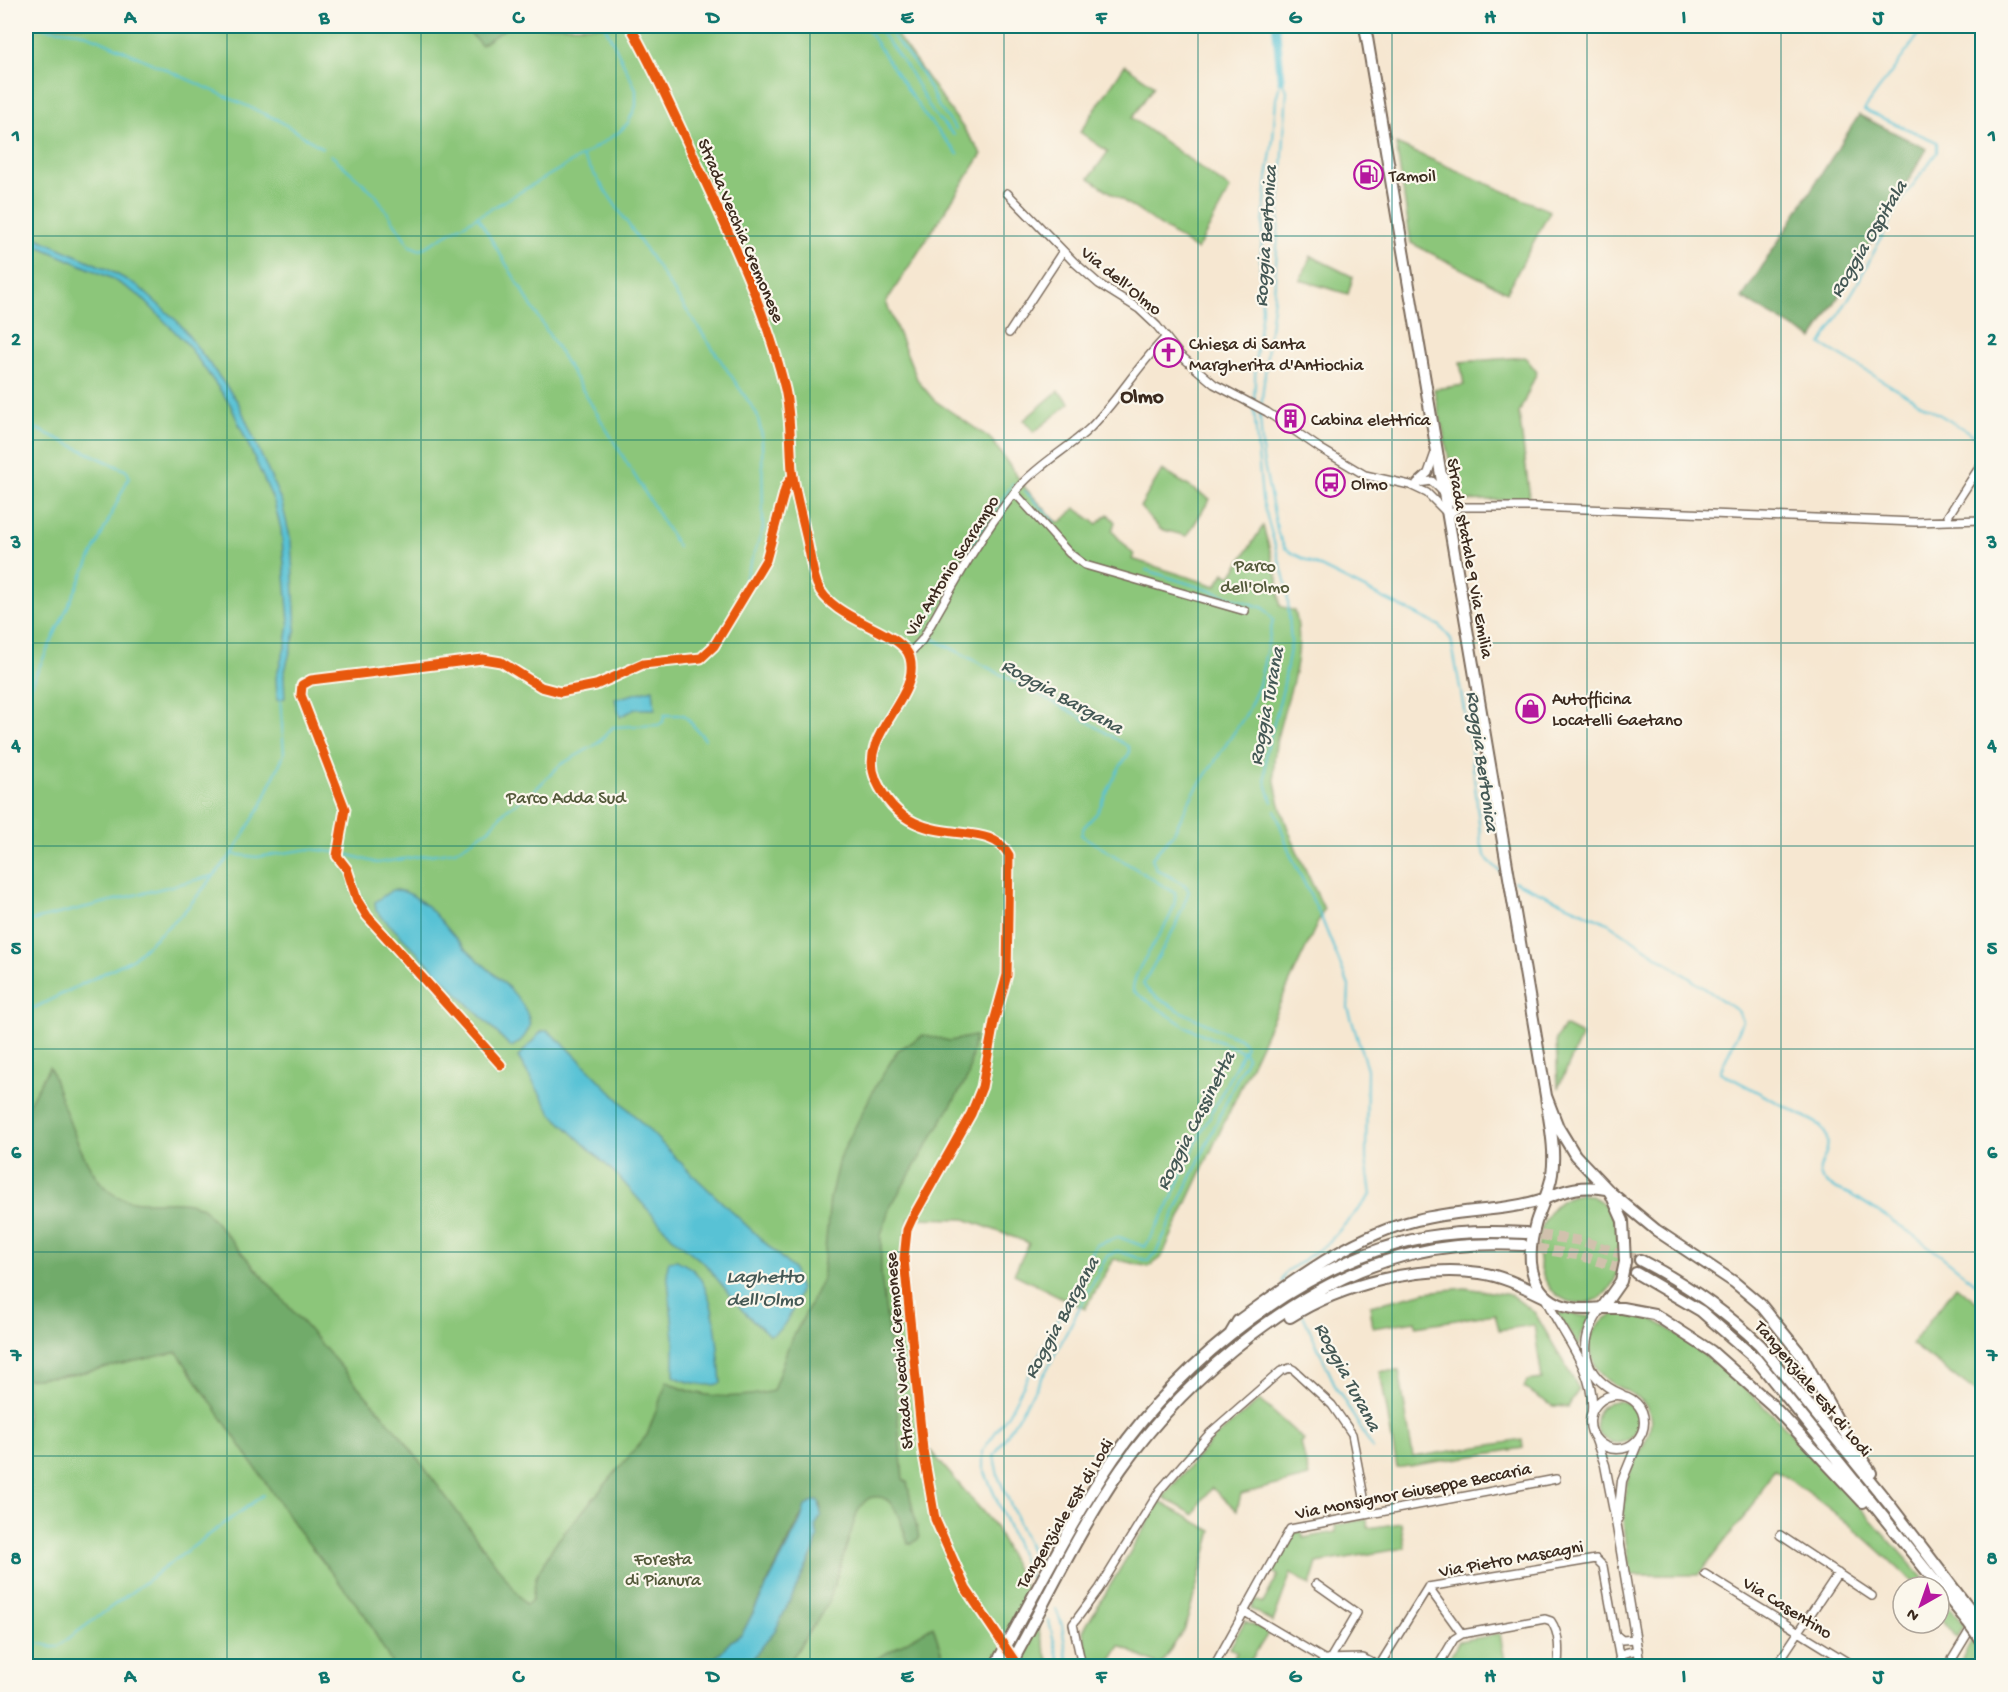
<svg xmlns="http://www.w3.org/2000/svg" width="2008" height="1692" viewBox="0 0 2008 1692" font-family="'Gochi Hand',sans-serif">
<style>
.green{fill:#8cc67a;stroke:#64784c;stroke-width:1.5}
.forest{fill:#71ab6a;stroke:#566a44;stroke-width:1.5}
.water{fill:#59c2d5;stroke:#4a767a;stroke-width:1.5}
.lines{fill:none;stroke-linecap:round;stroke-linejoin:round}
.stream{stroke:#59c2d5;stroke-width:2}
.canal{stroke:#59c2d5;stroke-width:8}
.trunk-tunnel{stroke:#d1c1ad;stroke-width:10;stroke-dasharray:10 5;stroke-linecap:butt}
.minor-casing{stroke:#7c6c5d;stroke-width:10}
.tertiary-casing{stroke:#7c6c5d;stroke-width:11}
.primary-casing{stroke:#7c6c5d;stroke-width:14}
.trunk-casing{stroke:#7c6c5d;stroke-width:14}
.minor{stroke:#fff;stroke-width:7}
.tertiary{stroke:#fff;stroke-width:8}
.primary{stroke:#fff;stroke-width:10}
.trunk{stroke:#fff;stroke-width:10}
.minor-bridge-casing{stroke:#7c6c5d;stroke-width:10;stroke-linecap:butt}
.trunk-bridge-casing{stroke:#7c6c5d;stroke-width:14;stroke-linecap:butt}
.minor-bridge{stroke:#fff;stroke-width:7}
.trunk-bridge{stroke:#fff;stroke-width:10}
.cycleway-casing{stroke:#fbf7ec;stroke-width:13}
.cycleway{stroke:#e8590c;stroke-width:9}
.grid{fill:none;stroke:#0f766e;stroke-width:1.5;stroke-opacity:0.55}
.labels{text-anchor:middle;stroke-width:4.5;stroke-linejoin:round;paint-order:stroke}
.poi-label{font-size:18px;fill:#3b2a1e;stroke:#fbf7ec;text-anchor:start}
.street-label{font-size:18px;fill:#3b2a1e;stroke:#fbf7ec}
.park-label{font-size:18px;fill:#53593a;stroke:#fbf7ec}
.water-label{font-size:20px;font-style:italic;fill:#445855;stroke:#fbf7ec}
.quarter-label{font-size:21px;font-weight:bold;fill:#3b2a1e;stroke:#fbf7ec}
.neatline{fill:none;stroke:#0f766e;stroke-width:2}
.grid-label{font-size:20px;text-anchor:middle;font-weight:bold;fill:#0f766e}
</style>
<rect width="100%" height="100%" fill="#fbf7ec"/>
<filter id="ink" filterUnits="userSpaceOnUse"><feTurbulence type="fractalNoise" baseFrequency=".0167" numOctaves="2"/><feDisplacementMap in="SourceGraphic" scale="12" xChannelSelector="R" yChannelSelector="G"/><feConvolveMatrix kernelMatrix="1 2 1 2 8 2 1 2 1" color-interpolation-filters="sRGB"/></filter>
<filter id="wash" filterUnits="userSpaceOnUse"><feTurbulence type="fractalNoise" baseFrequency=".008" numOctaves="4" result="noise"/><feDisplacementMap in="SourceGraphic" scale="24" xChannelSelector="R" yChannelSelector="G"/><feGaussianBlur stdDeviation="1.35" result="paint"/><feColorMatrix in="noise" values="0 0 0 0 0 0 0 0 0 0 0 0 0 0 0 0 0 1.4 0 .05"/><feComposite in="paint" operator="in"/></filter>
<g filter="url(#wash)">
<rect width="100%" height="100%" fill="#f6e7d1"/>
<path class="green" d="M26,26H890L982,154L886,302L918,381L934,400L991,439L1026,489L1055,520L1060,523L1075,508L1097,524L1108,514L1115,522L1112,531L1134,555L1132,559L1216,586L1224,573L1231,576L1263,526L1278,579L1280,606L1295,611C1310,670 1275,712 1274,765C1273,808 1306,870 1324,909L1161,1258L1149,1267L1114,1259L1085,1309L1014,1274L1029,1243L965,1219L909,1218L901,1254L918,1428L929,1449L994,1525L1025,1587L1050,1666H26Z
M1125,65L1154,86L1132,118L1230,189L1197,250L1089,178L1108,152L1080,132Z
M1396,144L1550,211L1507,292L1411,243Z
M1311,256L1353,277L1348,294L1300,280Z
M1525,357L1537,372L1519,413L1530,499L1458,501L1434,389L1464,385L1460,362Z
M1058,391L1070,403L1034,432L1024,420Z
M1162,470L1210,499L1187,536L1160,529L1140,507Z
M1564,1026L1582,1035L1558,1088L1556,1039Z
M1583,1194C1636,1203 1632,1306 1579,1303C1524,1300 1524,1197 1583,1194Z
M1956,1286L1982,1306V1397L1912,1344Z
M1465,1288L1511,1295L1535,1313L1579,1389L1568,1407L1553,1406L1524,1388L1527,1381L1542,1379L1534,1325L1499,1330L1495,1314L1416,1326L1415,1321L1373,1328L1370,1306L1425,1292Z
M1559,1312L1591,1317L1582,1333L1579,1347L1557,1313Z
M1619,1313C1632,1314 1644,1316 1655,1321C1675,1331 1694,1346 1711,1360C1794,1426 1861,1510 1931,1587H1917C1871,1540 1829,1506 1774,1469L1752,1507L1698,1575H1631C1626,1542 1619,1509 1629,1475C1635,1455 1657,1434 1649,1412C1639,1385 1603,1394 1592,1357C1590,1350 1589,1342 1592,1335C1597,1322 1607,1316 1619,1313Z
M1380,1371H1399L1413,1457L1522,1440L1523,1448L1397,1468Z
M1260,1400L1304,1440L1301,1443L1309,1477L1241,1494L1237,1510L1212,1488L1201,1501L1194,1515L1163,1497L1213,1439Z
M1596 1422a21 21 0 1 1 42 0a21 21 0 1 1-42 0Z
M1160,1502L1212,1531L1185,1628L1160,1666L1120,1646L1109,1663L1089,1666L1083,1631Z
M1367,1519L1368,1528L1401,1523L1405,1548L1317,1563L1310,1586L1291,1573L1273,1622L1251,1609L1255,1600L1263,1603L1278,1575L1271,1571L1293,1533L1302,1530L1303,1538L1336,1532L1335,1525Z
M1939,1595L1964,1626L1957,1638L1939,1615Z
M1245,1621L1269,1632L1249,1663L1254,1666H1229L1237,1652L1230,1648Z
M1500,1634L1506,1666H1451L1446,1664L1459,1641Z
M1973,1638L1977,1644L1975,1648L1982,1659V1666H1958Z"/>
<path class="forest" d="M464,26H509L481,45Z
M1859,115L1927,149L1813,339L1742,298Z
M924,1035L950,1041L975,1036L968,1077L889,1209L881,1235V1274L895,1386L903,1479L907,1482L919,1538L913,1543H908C902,1528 896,1493 874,1497C865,1498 861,1506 857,1513L829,1602L787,1666H746C781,1625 805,1579 815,1526C817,1518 822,1514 821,1504L802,1514L742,1634L731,1641L708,1666H393L365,1615L297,1529L177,1352L71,1375L26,1379V1109L49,1067C54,1074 55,1084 59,1093C69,1121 86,1172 109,1191C136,1214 184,1191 205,1210L401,1436L526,1605L532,1600L536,1577L554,1545L647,1435L667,1381C698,1400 739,1399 773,1391L788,1347L822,1281L830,1198L839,1159L875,1087L898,1050Z
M933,1626L946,1666H864Z"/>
<path class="water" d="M26,233L107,269L138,286L179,323L238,402L282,503L291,541L296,629L284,675L285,698L277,700L276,677L286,644L289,622L281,529L274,502L230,404L187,344L140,296L111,278L26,241Z
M653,689L655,709H635L620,717L615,699Z
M392,890C406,889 417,898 428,907C440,918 450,933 462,945C481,966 521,990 529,1019C532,1030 521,1043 511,1047L376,911L375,902Z
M542,1031H548L568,1048L693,1175L793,1269L800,1290C795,1305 786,1332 769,1335L743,1311L705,1264L673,1238L617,1175L552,1114L518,1057Z
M677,1260C683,1264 692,1267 696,1273C717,1297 718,1352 721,1383C709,1388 684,1382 674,1376V1338L667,1270L669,1261Z
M815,1501H819L821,1515L815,1527L818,1536L814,1551L776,1629L747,1666H708L731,1641L742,1634L800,1522L805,1506Z"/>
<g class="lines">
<path class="stream" d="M26,26L79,32L96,38L278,120L322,148
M865,26L926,117L958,154
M876,26L907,67L933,113L954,135
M885,26L922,74L939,107L956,129
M1925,26L1864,110L1937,142V152L1898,206L1855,288L1821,344L1982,440
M1281,80L1287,90L1274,296L1260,416L1263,459L1278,534L1285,548L1292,553L1440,626L1451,639L1471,747L1481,843L1486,858L1504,875
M331,155L375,194L410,246L420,250L582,156L619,132L628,123L636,106V89L605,26
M582,156L757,414L762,436L763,529L742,587L743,595
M477,216L678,547
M1254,403L1256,355L1262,310L1260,264L1267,178L1273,139L1276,99L1281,80
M1254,408L1262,499L1287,588L1291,643L1283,689L1266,752L1265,780L1272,802
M26,424L127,471L129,477L26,695
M1025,491L1055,522
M921,632L975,539L1013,484
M928,636L1072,712L1129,747V754L1119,768L1097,813L1084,827L1081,835L1175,893C1179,921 1132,963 1133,991L1186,1027L1244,1052L1247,1057L1156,1253L1148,1261L1117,1251L1107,1256L1046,1371L994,1456L998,1476L1038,1567
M1275,810L1290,854L1321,917L1349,986L1348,1008L1367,1069L1366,1159L1371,1195L1328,1243L1285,1273L1282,1282
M231,854L257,857L310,849L342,853L377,863L455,851L488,830L507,809L531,794L560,765L597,744L613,727L658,725L663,722L664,715H684L705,739
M1514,881L1608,923L1738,1011L1743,1021L1720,1072L1820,1125C1841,1153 1810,1164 1823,1179C1830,1188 1841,1190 1851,1195C1866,1203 1880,1213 1894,1222C1925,1241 1953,1266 1982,1288
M26,922L212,876
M26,1012L132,959L183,913L233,853L262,804L284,754L280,697
M1303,1315L1336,1387L1373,1449
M1031,1579L983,1468V1450L1009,1413L1096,1245L1119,1237L1145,1247L1168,1207L1197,1141L1246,1046L1240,1038C1221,1031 1150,1000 1143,984L1175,927L1189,891L1185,885L1156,869L1152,858L1173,834L1193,794L1247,713L1259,685L1273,620L1264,608L1146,570
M1056,1609L1062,1625L1068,1666
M1049,1621L1060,1666
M26,1641L57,1647L263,1495"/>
<path class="canal" d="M1276,26L1281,80"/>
</g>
</g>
<g filter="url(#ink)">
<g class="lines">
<path class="trunk-tunnel" d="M1526,1233L1582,1241L1640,1260
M1523,1246L1582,1256L1636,1273"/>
<defs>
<path id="minor" d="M630,26C658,76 681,129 705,181C736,248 768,317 785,389C791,416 790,443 792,470C795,494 802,517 807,540C810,554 812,570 817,584C831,621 904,631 910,658C921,699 856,735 876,780C911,859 987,813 1009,855L1007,975L994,1022L982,1087L971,1114L912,1219L907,1230L904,1259L928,1487C939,1536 958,1577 985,1618
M1007,193L1074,262L1099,284L1139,309L1157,326L1180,355L1214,384L1267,412L1321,449L1365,475L1410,485L1427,493L1446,512
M1009,333L1063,251
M1440,472L1448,480L1454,503L1460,507
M1417,483L1428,473L1435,453
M1418,483L1432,481L1442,491
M1015,493L1069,553L1085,565L1245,611
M1448,519L1452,512L1460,507H1535L1915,522L1982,520
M1949,520L1948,516L1982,463
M909,654L922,640C952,588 981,533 1020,486C1040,463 1068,449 1090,428C1118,400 1138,365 1166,337
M501,1065L367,916L357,900L347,869L337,856L345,809L301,695L302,685L311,680L483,659L501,662L541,687L560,692L596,685L643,664L701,658L714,646L766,560L786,486L793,476
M1780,1535L1872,1596
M1705,1574L1854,1666
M1316,1584L1357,1613L1330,1659
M1428,1587L1596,1559L1603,1566L1621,1666
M1428,1587L1462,1634
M1243,1611L1324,1659L1363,1658L1378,1666
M1615,1634L1622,1640L1636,1639
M1619,1659L1624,1653L1638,1650
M1082,1666L1073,1624L1099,1589L1160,1490L1210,1433L1281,1371L1290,1368L1294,1370L1332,1405L1352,1434L1367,1513
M1214,1666L1290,1529L1556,1479
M1320,1666L1324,1659
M1379,1666L1428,1587
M1438,1666L1454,1639L1462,1634L1545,1619L1551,1621C1560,1634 1559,1651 1558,1666
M1776,1666L1838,1573
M1948,1666L1982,1610"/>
<path id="tertiary" d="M1545,1297C1561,1333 1595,1369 1592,1410
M1602,1308C1577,1341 1580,1376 1621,1394
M1590 1422a27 27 0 1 1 54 0a27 27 0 1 1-54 0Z
M1596,1440L1605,1465L1617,1527L1640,1666
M1618,1518L1622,1481L1638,1442"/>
<path id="primary" d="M1365,26L1546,1096C1549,1121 1556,1149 1552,1174C1550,1190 1541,1206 1536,1222C1520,1278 1541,1316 1602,1308L1621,1281L1625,1262L1623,1221L1610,1192L1575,1155L1558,1127L1546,1096
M1544,1199C1567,1189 1582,1185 1606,1189"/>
<path id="trunk" d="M1610,1192L1656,1230L1734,1282L1760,1304L1802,1356L1842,1428L1871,1473
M1640,1260C1685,1283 1724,1310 1760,1345L1893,1509L1973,1614
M1636,1273L1701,1311L1756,1359L1968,1622
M1602,1308H1622L1654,1314L1711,1351L1772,1405L1863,1502
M1290,1317C1342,1284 1419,1265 1480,1273C1503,1276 1524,1287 1545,1297
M1231,1333L1238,1321C1294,1281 1349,1237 1417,1220C1459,1209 1503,1212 1544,1199
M1976,1633L1982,1643
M995,1666C1034,1597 1069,1524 1114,1458C1182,1359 1306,1260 1426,1237C1459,1231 1492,1231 1526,1233
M1010,1666C1046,1601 1078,1531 1121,1469C1187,1375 1305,1276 1419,1252C1453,1244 1488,1243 1523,1245"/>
</defs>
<use href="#minor" class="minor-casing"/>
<use href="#tertiary" class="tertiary-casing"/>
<use href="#primary" class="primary-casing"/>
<use href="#trunk" class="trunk-casing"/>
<use href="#minor" class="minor"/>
<use href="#tertiary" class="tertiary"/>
<use href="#primary" class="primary"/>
<use href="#trunk" class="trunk"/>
<defs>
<path id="minor-bridge" d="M985,1618L1018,1666"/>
<path id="trunk-bridge" d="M1973,1614L1981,1625
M1968,1622L1976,1633"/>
</defs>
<use href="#minor-bridge" class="minor-bridge-casing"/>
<use href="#trunk-bridge" class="trunk-bridge-casing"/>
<use href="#minor-bridge" class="minor-bridge"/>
<use href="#trunk-bridge" class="trunk-bridge"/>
<defs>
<path id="cycleway" d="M630,26C658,76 681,129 705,181C736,248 768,317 785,389C791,416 790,443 792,470C795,494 802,517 807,540C810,554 812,570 817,584C831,621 904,631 910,658C921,699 856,735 876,780C911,859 987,813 1009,855L1007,975L994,1022L982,1087L971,1114L912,1219L907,1230L904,1259L923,1450L935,1519L966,1589L1018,1666
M501,1065L367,916L357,900L347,869L337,856L345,809L301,695L302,685L311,680L483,659L501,662L541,687L560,692L596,685L643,664L701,658L714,646L766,560L786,486L793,476"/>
</defs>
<use href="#cycleway" class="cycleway-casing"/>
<use href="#cycleway" class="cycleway"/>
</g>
</g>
<path class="grid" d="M227,26V1666M421,26V1666M616,26V1666M810,26V1666M1004,26V1666M1198,26V1666M1392,26V1666M1587,26V1666M1781,26V1666M26,236H1982M26,440H1982M26,643H1982M26,846H1982M26,1049H1982M26,1252H1982M26,1456H1982"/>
<defs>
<symbol id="fuel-ring" viewBox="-11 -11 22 22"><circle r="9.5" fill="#fbf7ec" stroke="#b5179e" stroke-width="1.5"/><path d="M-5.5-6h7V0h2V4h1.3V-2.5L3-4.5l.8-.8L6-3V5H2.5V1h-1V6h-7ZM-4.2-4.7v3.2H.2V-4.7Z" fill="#b5179e"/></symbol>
<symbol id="church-ring" viewBox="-11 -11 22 22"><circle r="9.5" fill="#fbf7ec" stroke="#b5179e" stroke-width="1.5"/><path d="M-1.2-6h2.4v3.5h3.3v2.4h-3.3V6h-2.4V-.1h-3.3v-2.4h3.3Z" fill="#b5179e"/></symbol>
<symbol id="building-ring" viewBox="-11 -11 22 22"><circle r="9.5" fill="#fbf7ec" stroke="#b5179e" stroke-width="1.5"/><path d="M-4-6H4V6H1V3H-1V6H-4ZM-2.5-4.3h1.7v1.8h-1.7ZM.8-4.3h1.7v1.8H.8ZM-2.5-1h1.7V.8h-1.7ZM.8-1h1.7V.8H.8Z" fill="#b5179e"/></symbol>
<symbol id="bus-ring" viewBox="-11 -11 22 22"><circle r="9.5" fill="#fbf7ec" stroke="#b5179e" stroke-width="1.5"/><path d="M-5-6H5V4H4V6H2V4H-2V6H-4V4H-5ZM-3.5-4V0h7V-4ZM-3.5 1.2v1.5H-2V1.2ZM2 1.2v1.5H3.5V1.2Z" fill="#b5179e"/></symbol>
<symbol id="shop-ring" viewBox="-11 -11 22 22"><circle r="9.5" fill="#fbf7ec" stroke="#b5179e" stroke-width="1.5"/><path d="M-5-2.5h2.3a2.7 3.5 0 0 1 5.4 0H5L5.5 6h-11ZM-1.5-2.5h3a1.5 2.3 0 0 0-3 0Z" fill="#b5179e"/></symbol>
</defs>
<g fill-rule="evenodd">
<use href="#fuel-ring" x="1352" y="158" width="33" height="33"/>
<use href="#church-ring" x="1152" y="336" width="33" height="33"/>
<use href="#building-ring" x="1274" y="402" width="33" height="33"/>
<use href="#bus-ring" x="1314" y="466" width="33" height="33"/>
<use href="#shop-ring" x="1514" y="692" width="33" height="33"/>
</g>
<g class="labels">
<g class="poi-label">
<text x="1389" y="181">Tamoil</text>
<text x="1189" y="349">Chiesa di Santa<tspan x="1189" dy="21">Margherita d'Antiochia</tspan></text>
<text x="1311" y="425">Cabina elettrica</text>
<text x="1351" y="489">Olmo</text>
<text x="1552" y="704">Autofficina<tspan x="1552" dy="21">Locatelli Gaetano</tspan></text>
</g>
<g class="street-label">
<text transform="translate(742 230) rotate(67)" y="6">Strada Vecchia Cremonese</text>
<text transform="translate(1122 280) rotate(39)" y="6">Via dell’Olmo</text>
<text transform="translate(1471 558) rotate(80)" y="6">Strada statale 9 Via Emilia</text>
<text transform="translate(951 565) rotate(-58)" y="6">Via Antonio Scarampo</text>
<text transform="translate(898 1351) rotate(-95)" y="6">Strada Vecchia Cremonese</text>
<text transform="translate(1814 1388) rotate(50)" y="6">Tangenziale Est di Lodi</text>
<text transform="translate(1413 1490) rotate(-11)" y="6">Via Monsignor Giuseppe Beccaria</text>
<text transform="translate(1064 1513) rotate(-59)" y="6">Tangenziale Est di Lodi</text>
<text transform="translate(1511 1558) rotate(-10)" y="6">Via Pietro Mascagni</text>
<text transform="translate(1788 1607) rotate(32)" y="6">Via Casentino</text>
</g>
<g class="park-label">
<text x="1255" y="571">Parco<tspan x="1255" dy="21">dell'Olmo</tspan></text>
<text x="566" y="803">Parco Adda Sud</text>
<text x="663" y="1564">Foresta<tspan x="663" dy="21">di Pianura</tspan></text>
</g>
<g class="water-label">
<text transform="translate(1264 236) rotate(-86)" y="7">Roggia Bertonica</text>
<text transform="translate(1867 238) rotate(-59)" y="7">Roggia Ospitala</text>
<text transform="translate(1063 695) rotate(29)" y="7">Roggia Bargana</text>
<text transform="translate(1265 706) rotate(-79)" y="7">Roggia Turana</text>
<text transform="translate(1484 761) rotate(82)" y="7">Roggia Bertonica</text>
<text transform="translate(1194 1120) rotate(-63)" y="7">Roggia Cassinetta</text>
<text x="765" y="1282">Laghetto<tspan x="765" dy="23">dell'Olmo</tspan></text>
<text transform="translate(1060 1317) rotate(-61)" y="7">Roggia Bargana</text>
<text transform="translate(1349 1376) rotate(62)" y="7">Roggia Turana</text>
</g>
<g class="quarter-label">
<text x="1142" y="402">Olmo</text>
</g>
</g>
<rect width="2008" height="1692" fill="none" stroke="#fbf7ec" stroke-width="66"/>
<g transform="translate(1921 1605) rotate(220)"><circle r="28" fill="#fbf7ec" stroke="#aea59a" stroke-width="1.5"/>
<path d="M0-4.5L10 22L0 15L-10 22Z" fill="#b5179e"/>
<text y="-9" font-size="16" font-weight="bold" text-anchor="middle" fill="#3b2a1e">N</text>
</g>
<rect x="33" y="33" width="1942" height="1626" class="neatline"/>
<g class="grid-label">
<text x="130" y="23">A</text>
<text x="324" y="23">B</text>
<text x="518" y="23">C</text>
<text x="713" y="23">D</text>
<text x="907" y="23">E</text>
<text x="1101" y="23">F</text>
<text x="1295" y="23">G</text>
<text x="1490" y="23">H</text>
<text x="1684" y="23">I</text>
<text x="1878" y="23">J</text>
<text x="16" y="141">1</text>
<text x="1992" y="141">1</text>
<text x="16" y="345">2</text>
<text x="1992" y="345">2</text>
<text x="16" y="548">3</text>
<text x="1992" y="548">3</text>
<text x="16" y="751">4</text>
<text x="1992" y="751">4</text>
<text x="16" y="954">5</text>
<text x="1992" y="954">5</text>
<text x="16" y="1158">6</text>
<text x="1992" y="1158">6</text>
<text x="16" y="1361">7</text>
<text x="1992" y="1361">7</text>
<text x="16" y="1564">8</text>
<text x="1992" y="1564">8</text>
<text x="130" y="1682">A</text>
<text x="324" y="1682">B</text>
<text x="518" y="1682">C</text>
<text x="713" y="1682">D</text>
<text x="907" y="1682">E</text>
<text x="1101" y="1682">F</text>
<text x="1295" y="1682">G</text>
<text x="1490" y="1682">H</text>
<text x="1684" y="1682">I</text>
<text x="1878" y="1682">J</text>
</g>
</svg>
